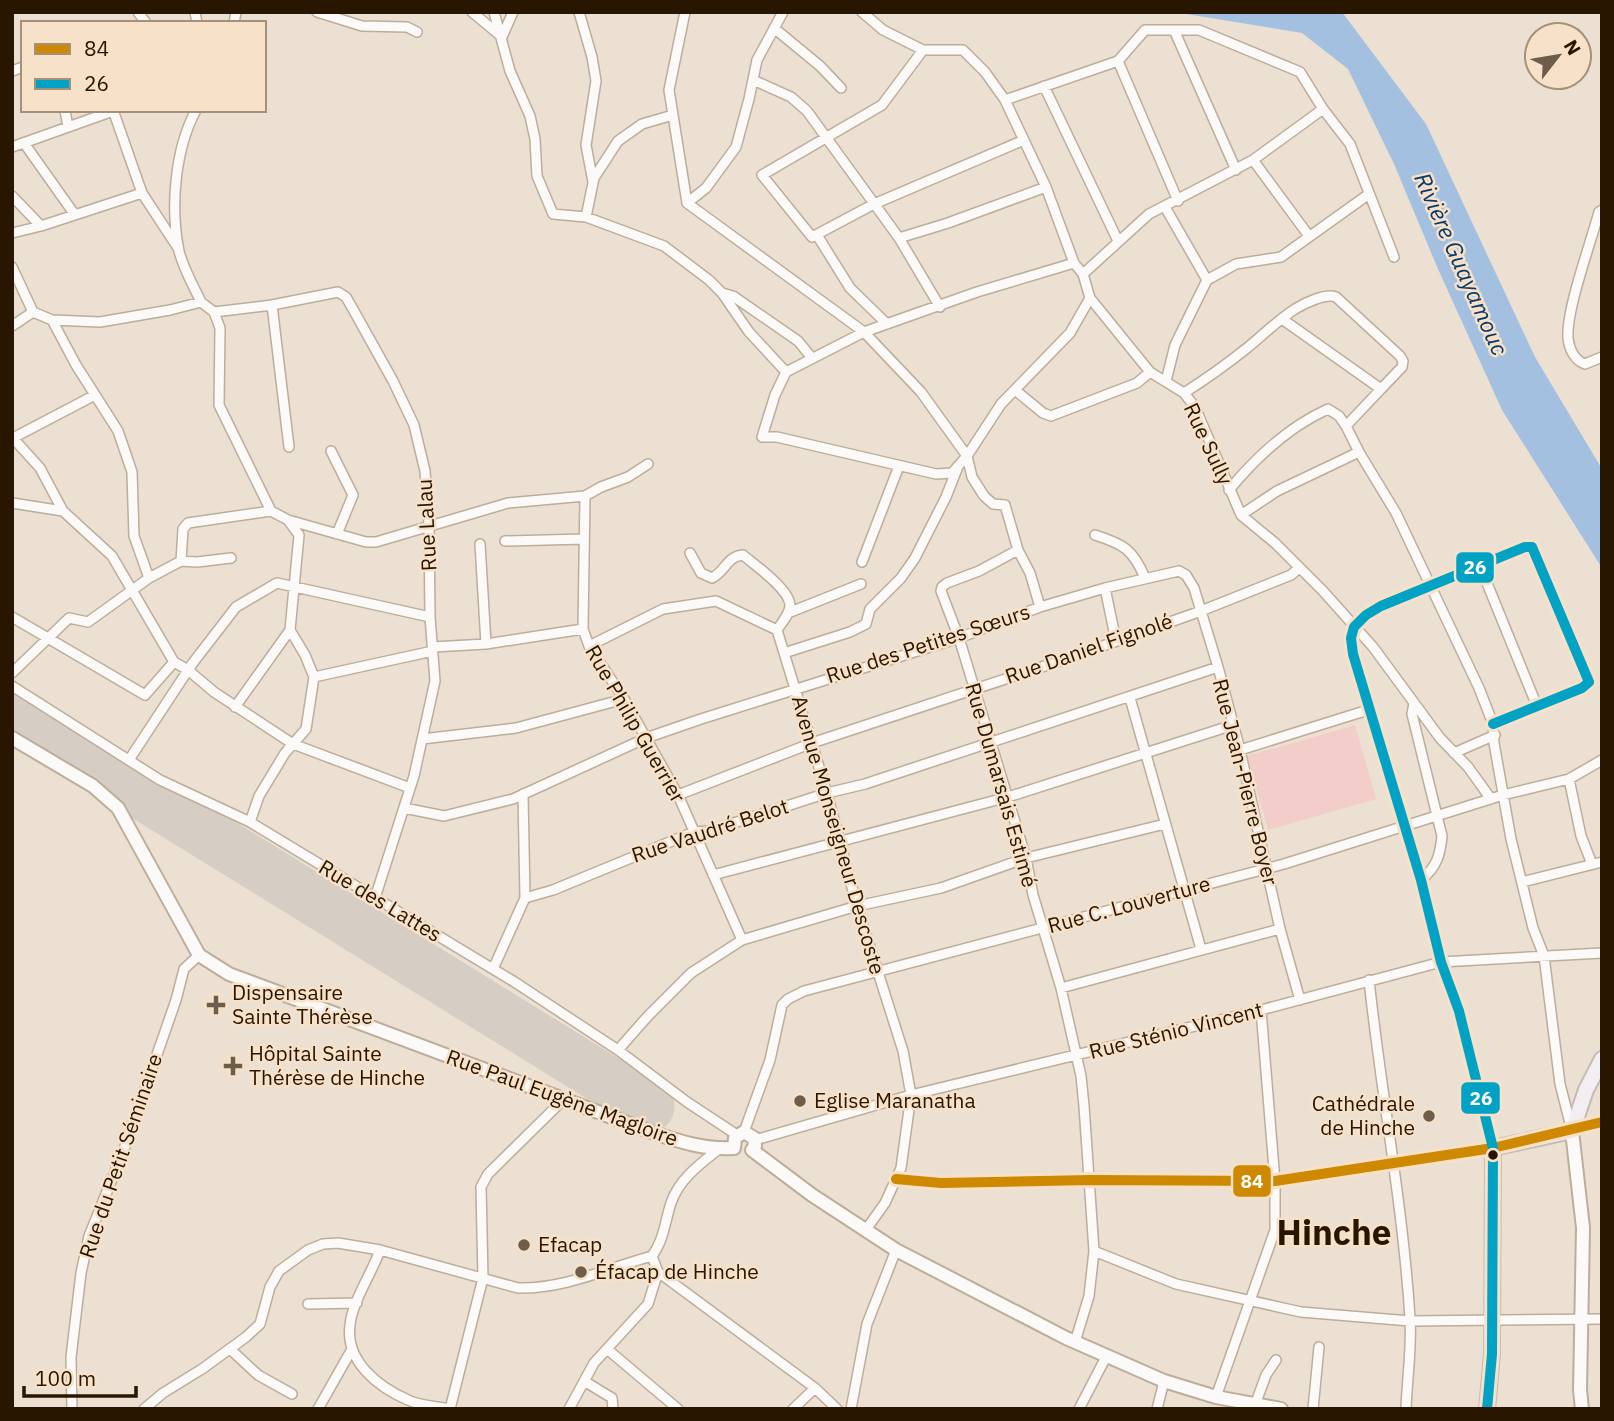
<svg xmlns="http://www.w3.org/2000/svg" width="1614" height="1421" viewBox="0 0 1614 1421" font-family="'IBM Plex Sans',sans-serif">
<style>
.pitch{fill:#f3cdca}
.water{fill:#a3c0e1}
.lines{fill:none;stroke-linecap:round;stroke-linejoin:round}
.runway{stroke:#d6cec4;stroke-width:51}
.minor-casing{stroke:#bdad9a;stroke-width:12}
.secondary-casing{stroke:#bdad9a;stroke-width:16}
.primary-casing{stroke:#c5bcb3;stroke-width:18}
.minor{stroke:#fcfaf8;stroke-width:9}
.secondary{stroke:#fcfaf8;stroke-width:12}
.primary{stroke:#f3eef1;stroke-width:14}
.bus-1-casing{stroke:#f7e1c8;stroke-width:16}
.bus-2-casing{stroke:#f7e1c8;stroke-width:16}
.bus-1{stroke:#ce8900;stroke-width:10}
.bus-2{stroke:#02a2c4;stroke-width:10}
.poi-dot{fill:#6d5d4a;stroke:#f7e1c8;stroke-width:2.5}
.bus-dot{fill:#291600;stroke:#f7e1c8;stroke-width:2.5}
.labels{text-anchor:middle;stroke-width:5;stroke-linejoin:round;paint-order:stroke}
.street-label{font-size:21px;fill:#291600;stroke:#f7e1c8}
.poi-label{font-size:21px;fill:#291600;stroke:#f7e1c8;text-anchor:start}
.water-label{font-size:23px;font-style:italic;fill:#073a6a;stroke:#f7e1c8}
.town-label{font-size:35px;font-weight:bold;fill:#291600;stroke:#f7e1c8}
.line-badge{stroke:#f7e1c8;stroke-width:2.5}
.badge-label{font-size:19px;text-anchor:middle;font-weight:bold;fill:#fff}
</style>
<rect width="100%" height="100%" fill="#ece0d2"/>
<path class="pitch" d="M1355,725L1376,799L1268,830L1247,756Z"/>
<path class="water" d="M1174,12H1342L1426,124L1535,357L1602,469V568L1502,410L1438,269L1394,164L1348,69L1302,33Z"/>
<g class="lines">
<path class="runway" d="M12,714L649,1107"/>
<defs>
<path id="minor" d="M138,12L146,23
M195,12L197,23
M317,12L362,26L407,27L417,32
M472,12L502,37L513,12
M494,12L510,71L530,116L535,139L537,176L553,214L586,217L664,246L709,280L722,293L749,332L786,372L775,395L762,437H777L936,474L952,473L967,456L1001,404L1070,333L1090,298
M579,12L592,57L596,81L586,145L593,182
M685,12L669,90L687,203L864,332L921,392L967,456L972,477L984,496L993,504L1005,505L1018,550L979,571L947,583L942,587L941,591L959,638L1026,858L1033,895L1061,988L1081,1076L1084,1106L1094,1251L1089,1296L1075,1342
M862,12L883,30L923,50H963L985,72L1005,100L1046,187L1074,263L1083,274L1090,298L1150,372L1184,393L1195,407L1241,515L1275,543L1323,591L1373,647L1440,738L1468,767L1491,799
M234,23L236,12
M774,28L820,66L841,88
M1174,30L1236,170
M923,50L882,105L762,175L812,237L874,204L1024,140
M1118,61L1178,201
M12,71L23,67
M753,80L791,97L807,111L899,238L940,307
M1044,86L1118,241
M1005,100L1118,61L1145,30H1199L1300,72L1323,109L1350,144L1394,257
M65,110L68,127
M113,110L142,193L178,248
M196,110C175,149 170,207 179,251C183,268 193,285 201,302
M24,143L75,215
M12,147L113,111
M1253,160L1309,236
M12,196L41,226
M687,203L706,188L736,147L749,99L757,60L783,12
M1165,207L1207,280
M1602,210L1599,212C1591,242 1566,310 1568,338C1569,349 1575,361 1585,364L1602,357
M586,217L594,178L618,141L642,124L673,115
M12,233L41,226L142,193
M817,235L850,288L887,324
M899,238L948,223L1046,187
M12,267L33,312
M1083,274L1149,214L1253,160L1323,109
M722,293L733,296L798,341L812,358
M272,305L289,447
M214,312L272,305L338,292L346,297L354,311L393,381L414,425L425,471L429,525L430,617L435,681L414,776L375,898
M214,312L220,328L219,405L271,511L288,520L299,535L290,630L305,655L314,677L306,729L285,753L259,796L250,822
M12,326L33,312L52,320L100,322L170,310L201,302L214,312
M786,372L864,332L977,292L1074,263
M1166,381L1175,345L1207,280L1236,264L1281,257L1369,194
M1015,390L1043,413L1051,416L1137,383L1150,372
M1184,393C1206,379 1227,364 1247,348C1263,335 1278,320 1295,309C1305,303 1325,293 1336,297L1400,356L1403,361L1402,367L1381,389L1282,319
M1346,426L1381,389
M12,437L40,468L63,511L112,556L174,662L188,670L214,692L293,744L410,788
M13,438L95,395
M331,451L353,495L337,534
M1229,490C1257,456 1288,427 1328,409L1339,416L1346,426L1359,452L1396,513L1479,688L1493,724L1494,743L1511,839L1533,928L1544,956L1560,1084L1572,1131L1602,1122
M585,496L583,629L589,646L624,699L678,795L742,940
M12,503L63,511
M1241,515L1277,491L1359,452
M288,520L366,542H376L508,503L585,496L601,487L628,477L648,464
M1095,535C1123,544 1133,549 1145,578
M505,541L583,539
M480,544L486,644
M1018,550L1030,573L1040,607
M690,553L701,573L712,578C725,572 727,556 743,555C755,565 789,589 790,605C790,614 782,622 777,630
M181,561L183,529L188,523L271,511
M862,562L899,466
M1480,566L1537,706
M149,578L181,561L197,562L231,558
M1105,588L1116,641
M788,613L861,584
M12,617L145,695L174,662
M589,646L663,609L716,601L777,630L827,793L857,906L903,1051L911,1095L901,1168L885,1203L865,1231
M433,647L486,644L583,629
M784,653L850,632L866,624L870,609L901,578L915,558L946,497L957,469
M12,673L69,618L88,622L149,578L134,536L132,472L118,431L76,365L52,320
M314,677L433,651
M12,686L160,780L250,822L513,981L618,1050L687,1102L737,1135
M1130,698L1201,949
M1414,703L1412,714L1442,836C1440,855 1437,867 1421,880
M235,707L290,630
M422,739L516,728L624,699
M1240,750L1368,710
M1454,753L1495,735
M129,760L192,664L236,607L277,583L430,617
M1569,779L1581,836L1592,864
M678,795L812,743L1072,657L1201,611L1291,575L1299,568
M404,808L444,816L513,799L646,738L701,719L959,638L1040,607L1105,588L1179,571L1186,575L1194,588L1218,667L1240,750L1280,929L1300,1000
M713,875L1008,797L1233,725
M1522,882L1602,862
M525,898L553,890L694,832L709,831L827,793L865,784L1218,667
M493,969L525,898L523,794
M1369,980C1381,1093 1403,1205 1410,1318C1412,1348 1407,1379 1406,1409
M1061,988L1280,929
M618,1050L648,1016L691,973L742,940L857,906L941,888L1026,858L1165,824
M744,1132L770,1060L782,1005L788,999L804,991L1284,864L1503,795L1569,779L1602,760
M755,1140L911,1095L1261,1010L1441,962L1602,953
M896,1179L941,1183L1090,1180L1275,1181L1493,1148L1459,1011L1441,962L1421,880L1353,654L1351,638L1354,627L1366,615L1381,606L1525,547H1532L1589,682L1582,688L1493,724
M380,1250C372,1273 352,1302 350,1325C345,1361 378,1387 408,1400C420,1406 437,1406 450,1409
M1094,1251L1176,1284L1301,1312L1410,1321L1602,1319
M658,1272L815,1388L837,1409
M308,1304L357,1303
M230,1349L258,1375L292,1394
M607,1349L678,1409
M584,1381L612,1398L613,1409
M1216,1397L1275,1230V1181L1261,1010
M1255,1405L1266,1375L1276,1360
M72,1409L71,1357L81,1273L89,1236L123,1152L176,1000L184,969L199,955
M144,1409L163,1393L202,1369L246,1337L260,1324L270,1287L279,1271L308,1250L323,1244L338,1243L380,1250L518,1288C565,1289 608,1268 652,1256C664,1240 665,1221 671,1203C679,1179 700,1164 719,1149
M318,1409L352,1349
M450,1409L483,1278L481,1187L488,1174L564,1099
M569,1409L594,1363L648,1304L658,1272L652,1256
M793,1409L815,1388
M851,1409L867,1324L896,1250
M1079,1409L1106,1357
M1157,1409L1164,1381
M1313,1409L1319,1347"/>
<path id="secondary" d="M12,738L93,786L118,808L199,955L229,974L654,1133C681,1142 706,1150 734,1148
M1572,1131L1583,1228L1580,1390L1582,1409
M734,1148L735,1138L744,1132L754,1138L755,1146L752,1150
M752,1150L812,1195L896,1250L1066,1338L1164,1381L1216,1397L1281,1409"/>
<path id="primary" d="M1487,1409L1492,1354L1493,1148L1572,1131L1586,1090L1602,1059"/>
</defs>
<use href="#minor" class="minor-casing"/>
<use href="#secondary" class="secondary-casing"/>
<use href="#primary" class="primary-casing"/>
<use href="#minor" class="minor"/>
<use href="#secondary" class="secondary"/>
<use href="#primary" class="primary"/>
<defs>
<path id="bus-1" d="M896,1179L941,1183L1090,1180L1275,1181L1493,1148L1602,1122"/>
<path id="bus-2" d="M1487,1409L1492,1354L1493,1148L1459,1011L1441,962L1421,880L1353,654L1351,638L1354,627L1366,615L1381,606L1525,547H1532L1589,682L1582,688L1493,724"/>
</defs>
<use href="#bus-1" class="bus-1-casing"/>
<use href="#bus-2" class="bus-2-casing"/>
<use href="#bus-1" class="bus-1"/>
<use href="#bus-2" class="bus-2"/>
</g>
<g class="poi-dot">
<path d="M212.5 994.5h7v7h7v7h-7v7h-7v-7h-7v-7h7z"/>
<path d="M229.5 1055.5h7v7h7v7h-7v7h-7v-7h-7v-7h7z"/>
<circle cx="800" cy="1101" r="7"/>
<circle cx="1429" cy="1116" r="7"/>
<circle cx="524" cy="1245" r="7"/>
<circle cx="581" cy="1272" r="7"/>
</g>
<circle class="bus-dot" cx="1493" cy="1155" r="6"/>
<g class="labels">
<g class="street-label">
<text transform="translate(1208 444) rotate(65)" y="7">Rue Sully</text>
<text transform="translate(427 525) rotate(-93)" y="7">Rue Lalau</text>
<text transform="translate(928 644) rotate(-18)" y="7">Rue des Petites Sœurs</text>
<text transform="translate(1089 649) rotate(-19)" y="7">Rue Daniel Fignolé</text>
<text transform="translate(635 724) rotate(60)" y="7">Rue Philip Guerrier</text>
<text transform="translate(1245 782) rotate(76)" y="7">Rue Jean-Pierre Boyer</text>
<text transform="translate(1001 785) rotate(74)" y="7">Rue Dumarsais Estimé</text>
<text transform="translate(710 831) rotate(-18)" y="7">Rue Vaudré Belot</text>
<text transform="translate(838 835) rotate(74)" y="7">Avenue Monseigneur Descoste</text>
<text transform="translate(380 901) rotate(31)" y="7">Rue des Lattes</text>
<text transform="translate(1129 905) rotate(-15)" y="7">Rue C. Louverture</text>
<text transform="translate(1176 1031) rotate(-14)" y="7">Rue Sténio Vincent</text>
<text transform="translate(562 1098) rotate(20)" y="7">Rue Paul Eugène Magloire</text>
<text transform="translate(121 1156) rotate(-71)" y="7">Rue du Petit Séminaire</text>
</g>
<g class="poi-label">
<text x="232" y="1000">Dispensaire<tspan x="232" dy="24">Sainte Thérèse</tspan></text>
<text x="249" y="1061">Hôpital Sainte<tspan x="249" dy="24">Thérèse de Hinche</tspan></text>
<text x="814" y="1108">Eglise Maranatha</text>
<text x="1415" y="1111" text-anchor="end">Cathédrale<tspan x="1415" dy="24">de Hinche</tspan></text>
<text x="538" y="1252">Efacap</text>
<text x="595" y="1279">Éfacap de Hinche</text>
</g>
<g class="water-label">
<text transform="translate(1461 264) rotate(66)" y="8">Rivière Guayamouc</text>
</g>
<g class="town-label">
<text x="1334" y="1245">Hinche</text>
</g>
</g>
<g class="line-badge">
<rect x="1455" y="551" width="40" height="33" rx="7" fill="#02a2c4"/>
<rect x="1460" y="1081" width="41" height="34" rx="7" fill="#02a2c4"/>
<rect x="1232" y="1164" width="40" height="34" rx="7" fill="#ce8900"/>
</g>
<g class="badge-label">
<text x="1475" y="574">26</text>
<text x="1481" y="1105">26</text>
<text x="1252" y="1188">84</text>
</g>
<rect width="1614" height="1421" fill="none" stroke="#291600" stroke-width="28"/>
<rect x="21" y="21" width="245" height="91" fill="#f7e1c8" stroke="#a59078" stroke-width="2"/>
<rect x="35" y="44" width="35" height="10" fill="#ce8900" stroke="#a59078" stroke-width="2"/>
<text x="84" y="56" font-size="21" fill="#291600">84</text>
<rect x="35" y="79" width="35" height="10" fill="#02a2c4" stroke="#a59078" stroke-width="2"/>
<text x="84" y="91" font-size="21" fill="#291600">26</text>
<g transform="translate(1558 56) rotate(59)"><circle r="33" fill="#f7e1c8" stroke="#a59078" stroke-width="2"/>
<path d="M0-5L12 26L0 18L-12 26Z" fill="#6d5d4a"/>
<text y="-10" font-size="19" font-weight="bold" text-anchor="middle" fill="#291600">N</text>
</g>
<path d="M24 1386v10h112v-10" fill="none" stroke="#291600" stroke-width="3.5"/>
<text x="35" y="1386" font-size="21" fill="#291600" stroke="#f7e1c8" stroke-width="5" paint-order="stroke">100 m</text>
</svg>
